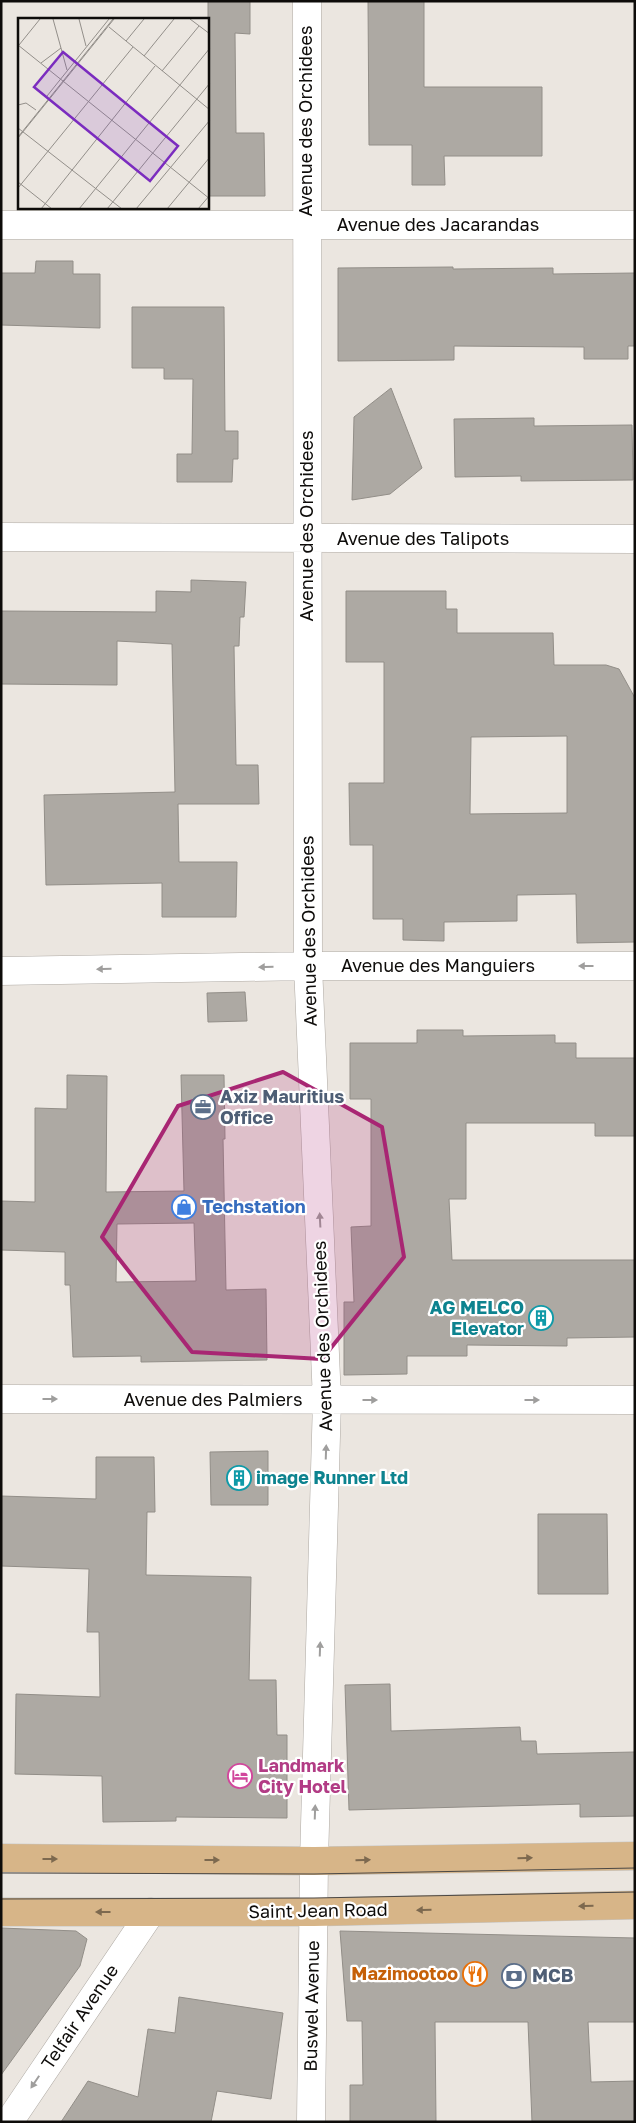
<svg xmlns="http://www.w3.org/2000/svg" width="636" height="2123" viewBox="0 0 636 2123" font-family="'Golos Text',sans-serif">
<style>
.building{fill:#ada9a3;stroke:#928e88;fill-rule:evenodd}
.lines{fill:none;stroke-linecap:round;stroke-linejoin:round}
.minor-casing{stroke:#aea9a3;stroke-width:29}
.major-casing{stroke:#c5c5c4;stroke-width:29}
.minor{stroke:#fff;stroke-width:28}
.major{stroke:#d7b588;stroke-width:28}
.tram{stroke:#4b4845;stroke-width:1}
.oneway{fill:#9f9e9d}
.oneway2{fill:#7d694f}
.marked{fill:#a82673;fill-opacity:0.2;stroke:#a82673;stroke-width:4;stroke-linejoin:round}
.labels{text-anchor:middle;stroke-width:4.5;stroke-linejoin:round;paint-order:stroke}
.street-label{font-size:18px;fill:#0e0c0a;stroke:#fff}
.service-label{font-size:18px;font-weight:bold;fill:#4e5e75;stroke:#fff;text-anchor:start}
.shop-label{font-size:18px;font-weight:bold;fill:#366cbe;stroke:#fff;text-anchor:start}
.culture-label{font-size:18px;font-weight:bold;fill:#0d838f;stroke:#fff;text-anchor:end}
.hotel-label{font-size:18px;font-weight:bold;fill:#b23c85;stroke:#fff;text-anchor:start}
.food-label{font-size:18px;font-weight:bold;fill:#c56008;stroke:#fff;text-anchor:end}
.inset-road{fill:none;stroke:#938f8a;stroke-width:1}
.view{fill:#7b2cbf;fill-opacity:0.15;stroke:#7b2cbf;stroke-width:2.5}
.inset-edge{fill:none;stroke:#0e0c0a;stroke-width:2.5}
</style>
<rect width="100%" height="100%" fill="#ebe6e0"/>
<path class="building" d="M208,1H250V34L235,33L236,133H264L265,196H208Z
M368,1H424V87H542V156H444L445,185H412V145H369Z
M36,261H73V274H100V328L1,325V273H35Z
M453,267V269L553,268V274L635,273V346H628V359H584V347L454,346V360L338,361V268Z
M132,307H224L225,431H238V459H233L232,482H177V454H192L193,379H164V368H132Z
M391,388L422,468L390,494L352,500L354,417Z
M534,418V426L632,425L633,480L521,481V476L455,477L454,419Z
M191,580L246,582L244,617H240L239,646H234L236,765H258L259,804H178L179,862H237L236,917H162V883L46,885L44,795L175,792L172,644L117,641V685L1,684V611L156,612V591L191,592Z
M346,591H446V609H457V633H553L554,665H606L619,669L635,698V942L577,943L576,894L517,895V921L444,922V941L403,940V919H373V845H350L349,783H384V662H346ZM567,736V813L470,814L471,737Z
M245,992L247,1021L208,1022L207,993Z
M417,1030H463V1036L555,1035V1043H576V1058H635V1136H595V1123H466V1199H449L452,1260H635V1337L567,1338V1346L467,1345V1356H407V1374L344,1375V1302H354L351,1227L371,1226V1099H350V1043H417Z
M67,1075L107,1076L106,1192L184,1191L181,1075H224L225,1139H223L226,1290L266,1289L267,1360L141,1362V1356L73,1357L70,1285H65V1252L1,1250V1201L35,1202V1108L67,1109ZM194,1223L196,1281L116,1282L117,1224Z
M268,1451V1505H211L210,1452Z
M96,1457H154L155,1512H147L146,1575L251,1577L249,1680H276L277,1735H287V1818L176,1817V1821L103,1822L102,1776L15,1774L16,1694L100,1697L99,1632H87L89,1569L1,1566V1496L96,1499Z
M538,1514H607L608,1594H538Z
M390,1684L391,1731L520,1727L521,1741H536L537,1754L635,1752V1816L580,1817V1804L349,1810L345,1685Z
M1,1928L76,1931L87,1939L80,1966L1,2075Z
M340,1931L635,1938V2022H588L591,2082L635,2081V2122H532L528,2022H435L436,2122H350V2085H363L362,2021H347Z
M179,1997L283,2013L271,2099L217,2091L211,2122H61L88,2081L138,2097L148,2029L175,2033Z"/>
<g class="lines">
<defs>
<path id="minor" d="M307,1L308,966L327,1400L314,1861L311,2122
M1,225H635
M1,537L635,539
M1,971L308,966H635
M1,1399L635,1400
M9,2122L151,1912"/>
<path id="major" d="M1,1858L314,1861L635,1856
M1,1912H314L635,1905"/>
</defs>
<use href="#minor" class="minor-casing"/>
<use href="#major" class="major-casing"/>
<use href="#minor" class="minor"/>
<use href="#major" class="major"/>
<path class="tram" d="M1,1873L314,1874L635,1868
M1,1899L314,1898L635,1892"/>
</g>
<defs><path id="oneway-solid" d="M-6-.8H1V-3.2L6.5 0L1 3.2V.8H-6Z" transform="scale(1.25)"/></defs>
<g class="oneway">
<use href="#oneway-solid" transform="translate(586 966) rotate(-180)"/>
<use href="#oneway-solid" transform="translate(266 967) rotate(179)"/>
<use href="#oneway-solid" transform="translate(104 969) rotate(179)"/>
<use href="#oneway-solid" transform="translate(320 1220) rotate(-93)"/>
<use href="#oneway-solid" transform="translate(50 1399)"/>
<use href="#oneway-solid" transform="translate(370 1400)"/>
<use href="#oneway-solid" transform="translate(532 1400)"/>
<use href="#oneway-solid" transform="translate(326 1452) rotate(-88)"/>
<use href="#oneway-solid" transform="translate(320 1649) rotate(-88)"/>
<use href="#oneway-solid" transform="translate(315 1812) rotate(-88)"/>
<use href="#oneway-solid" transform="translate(35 2082) rotate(124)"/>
</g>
<g class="oneway2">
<use href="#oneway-solid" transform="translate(525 1858) rotate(-1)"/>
<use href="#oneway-solid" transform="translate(50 1859)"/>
<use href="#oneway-solid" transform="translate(212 1860)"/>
<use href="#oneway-solid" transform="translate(363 1860) rotate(-1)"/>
<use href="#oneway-solid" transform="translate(586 1906) rotate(179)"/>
<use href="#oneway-solid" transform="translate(424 1910) rotate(179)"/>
<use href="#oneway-solid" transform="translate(103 1912) rotate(180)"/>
</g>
<path class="marked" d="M283,1072L382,1127L404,1257L322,1359L192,1352L102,1237L178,1106Z"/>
<defs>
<symbol id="office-ring" viewBox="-11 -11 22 22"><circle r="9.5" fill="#fff" stroke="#5c6f8a" stroke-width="1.5"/><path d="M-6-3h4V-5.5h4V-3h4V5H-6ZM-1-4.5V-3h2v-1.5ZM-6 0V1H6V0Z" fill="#5c6f8a"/></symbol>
<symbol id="shop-ring" viewBox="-11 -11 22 22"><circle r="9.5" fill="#fff" stroke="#3f7fe0" stroke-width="1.5"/><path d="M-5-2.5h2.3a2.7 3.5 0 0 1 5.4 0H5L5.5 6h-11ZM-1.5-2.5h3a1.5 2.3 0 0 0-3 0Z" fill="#3f7fe0"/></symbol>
<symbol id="building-ring" viewBox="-11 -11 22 22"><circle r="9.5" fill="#fff" stroke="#0f9aa8" stroke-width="1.5"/><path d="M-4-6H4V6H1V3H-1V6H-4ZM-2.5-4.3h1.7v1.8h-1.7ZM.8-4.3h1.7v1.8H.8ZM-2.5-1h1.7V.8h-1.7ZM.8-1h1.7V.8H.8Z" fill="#0f9aa8"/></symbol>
<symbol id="hotel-ring" viewBox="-11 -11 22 22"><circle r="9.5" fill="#fff" stroke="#d1479c" stroke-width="1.5"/><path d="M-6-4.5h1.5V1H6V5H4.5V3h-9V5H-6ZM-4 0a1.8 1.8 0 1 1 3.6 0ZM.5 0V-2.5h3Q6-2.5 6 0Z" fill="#d1479c"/></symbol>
<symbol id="restaurant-ring" viewBox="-11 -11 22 22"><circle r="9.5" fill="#fff" stroke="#e8710a" stroke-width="1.5"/><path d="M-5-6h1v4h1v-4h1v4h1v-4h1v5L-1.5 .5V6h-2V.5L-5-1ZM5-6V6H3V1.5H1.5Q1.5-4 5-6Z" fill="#e8710a"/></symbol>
<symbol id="bank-ring" viewBox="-11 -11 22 22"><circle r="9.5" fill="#fff" stroke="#5c6f8a" stroke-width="1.5"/><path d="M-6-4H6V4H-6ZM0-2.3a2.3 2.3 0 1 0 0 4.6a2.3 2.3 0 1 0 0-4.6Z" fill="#5c6f8a"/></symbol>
</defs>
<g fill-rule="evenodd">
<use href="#office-ring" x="189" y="1093" width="28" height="28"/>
<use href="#shop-ring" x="170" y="1193" width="28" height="28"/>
<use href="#building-ring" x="527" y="1304" width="28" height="28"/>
<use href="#building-ring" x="225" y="1464" width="28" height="28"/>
<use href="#hotel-ring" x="226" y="1762" width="28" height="28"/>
<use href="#restaurant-ring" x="461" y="1960" width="28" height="28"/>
<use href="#bank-ring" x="500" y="1962" width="28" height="28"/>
</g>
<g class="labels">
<g class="street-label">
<text transform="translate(306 121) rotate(-90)" y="6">Avenue des Orchidees</text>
<text x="438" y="231">Avenue des Jacarandas</text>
<text transform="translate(307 526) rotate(-90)" y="6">Avenue des Orchidees</text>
<text x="423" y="545">Avenue des Talipots</text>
<text transform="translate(309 931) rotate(-91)" y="6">Avenue des Orchidees</text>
<text x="438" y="972">Avenue des Manguiers</text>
<text transform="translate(323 1336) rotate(-92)" y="6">Avenue des Orchidees</text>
<text x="213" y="1406">Avenue des Palmiers</text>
<text transform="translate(318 1911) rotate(-1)" y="6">Saint Jean Road</text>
<text transform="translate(312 2006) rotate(-89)" y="6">Buswel Avenue</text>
<text transform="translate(80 2017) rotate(-56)" y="6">Telfair Avenue</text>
</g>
<g class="service-label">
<text x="220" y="1103">Axiz Mauritius<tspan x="220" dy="21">Office</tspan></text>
<text x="532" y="1982">MCB</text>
</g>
<g class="shop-label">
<text x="202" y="1213">Techstation</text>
</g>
<g class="culture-label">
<text x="524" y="1314">AG MELCO<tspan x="524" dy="21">Elevator</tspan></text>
<text x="256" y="1484" text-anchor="start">image Runner Ltd</text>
</g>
<g class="hotel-label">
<text x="258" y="1772">Landmark<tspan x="258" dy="21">City Hotel</tspan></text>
</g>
<g class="food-label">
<text x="458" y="1980">Mazimootoo</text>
</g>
</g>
<g transform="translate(18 18)">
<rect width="191" height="191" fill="#ebe6e0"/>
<path class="inset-road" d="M35,1L49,52M61,1L68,28M172,1L192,16M91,9L192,92M108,23L126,1M0,27L192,181M1,27L22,1M126,38L156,1M23,45L43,30M144,53L181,8M29,78L91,1M0,87L8,85L18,92M0,110L104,191M0,119L95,1M0,120L96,1M0,164L34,191M0,170L115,29M23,191L137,48M61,191L192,30M89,191L192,65M118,191L192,102M149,191L192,139M180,191L192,177"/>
<path class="view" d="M45,34L160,128L132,163L16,69Z"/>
<rect width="191" height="191" class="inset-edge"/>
</g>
<rect width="636" height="2123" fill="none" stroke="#0e0c0a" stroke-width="5"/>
</svg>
